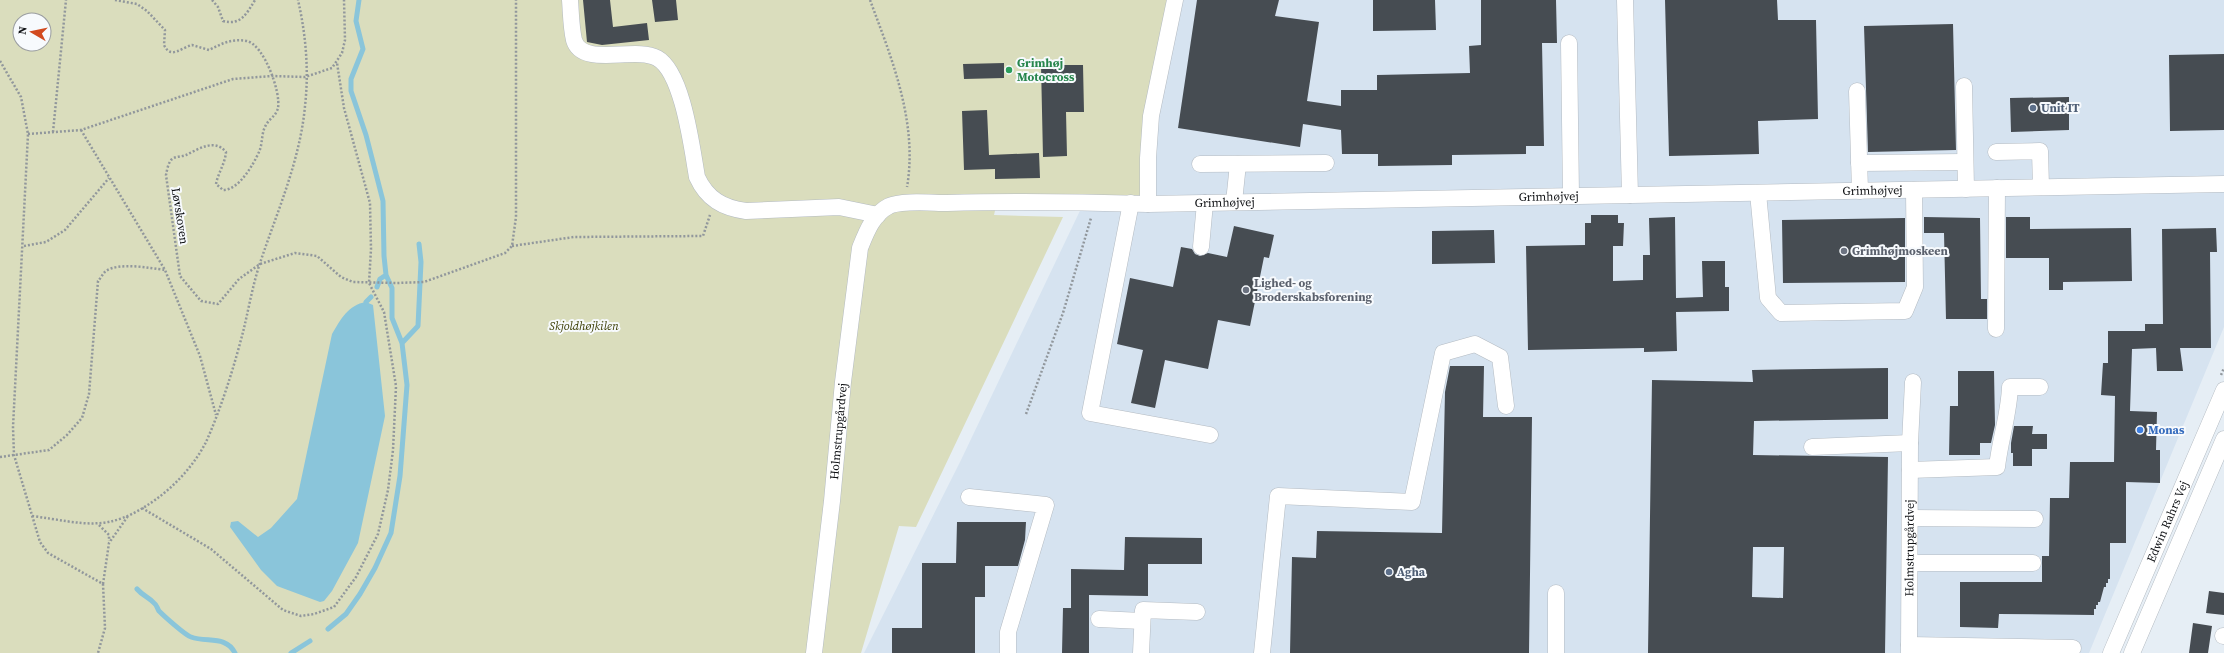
<svg xmlns="http://www.w3.org/2000/svg" width="2224" height="653" viewBox="0 0 2224 653" font-family="'Source Serif 4',serif">
<style>
.built{fill:#d6e3f0}
.green{fill:#daddbd;fill-rule:evenodd}
.water{fill:#8ac5da}
.lines{fill:none;stroke-linecap:round;stroke-linejoin:round}
.stream{stroke:#8ac5da;stroke-width:5}
.building{fill:#464c52;fill-rule:evenodd}
.minor-casing{stroke:#b4bbc2;stroke-width:17}
.path{stroke:#91979c;stroke-width:2.5;stroke-dasharray:2 2;stroke-linecap:butt}
.minor{stroke:#fff;stroke-width:16}
.leisure-dot{fill:#2e9e5b;stroke:#f7fafd;stroke-width:1.5}
.service-dot{fill:#5c6f8a;stroke:#f7fafd;stroke-width:1.5}
.worship-dot{fill:#6b7280;stroke:#f7fafd;stroke-width:1.5}
.shop-dot{fill:#3f7fe0;stroke:#f7fafd;stroke-width:1.5}
.labels{text-anchor:middle;stroke-width:4;stroke-linejoin:round;paint-order:stroke}
.leisure-label{font-size:12px;font-weight:bold;fill:#27864d;stroke:#f7fafd;text-anchor:start}
.service-label{font-size:12px;font-weight:bold;fill:#4e5e75;stroke:#f7fafd;text-anchor:start}
.street-label{font-size:12px;fill:#0f1114;stroke:#f7fafd}
.worship-label{font-size:12px;font-weight:bold;fill:#5b616d;stroke:#f7fafd;text-anchor:start}
.park-label{font-size:12px;font-style:italic;fill:#3a3c00;stroke:#f7fafd}
.shop-label{font-size:12px;font-weight:bold;fill:#366cbe;stroke:#f7fafd;text-anchor:start}
</style>
<rect width="100%" height="100%" fill="#e6eef5"/>
<path class="built" d="M1119,0H2224V327L2089,653H864L961,460L1087,196Z"/>
<path class="green" d="M0,0H1167L1148,204L997,202L994,215L1063,217L916,527L899,526L861,653H0ZM20,20H44V44H20Z"/>
<path class="water" d="M366,302L373,305L385,416L358,543L332,591L324,601L320,602L277,586L261,570L230,527L231,522L238,521L258,537L271,528L297,499L332,334C341,319 348,305 366,302Z"/>
<g class="lines">
<path class="stream" d="M377,287L380,279L386,275
M366,302L371,297
M402,343L418,326L421,262L419,244
M137,589C143,596 149,597 154,603C157,605 157,608 159,611C164,616 185,635 191,637C207,643 226,635 235,653
M328,629L346,614L360,594L375,568L391,533L400,476L407,385L402,343L392,318V288L386,275L384,256L383,201L366,135L351,91V79L363,49L356,21L359,0
M291,653L310,641"/>
</g>
<path class="building" d="M583,0H610L613,27L647,23L649,40L602,45L587,42Z
M652,0H676L678,20L655,22Z
M1197,0H1279L1275,16L1319,22L1307,101L1341,106V90H1377V75L1470,73L1469,46L1481,45V0H1556L1557,43H1542L1544,146H1526V154L1452,155V165L1378,166V154H1342L1341,130L1303,124L1300,147L1178,128Z
M1373,0H1435L1436,30L1373,31Z
M1665,0H1777L1778,20H1816L1818,119L1758,121L1759,154L1669,156Z
M1953,24L1956,150L1868,152L1864,26Z
M2224,54V130L2170,131L2169,55Z
M1004,63V78L964,79L963,64Z
M1041,65H1083L1084,112H1066L1067,156L1043,157Z
M2069,97V130L2011,132L2010,98Z
M987,110L989,155L1039,153L1040,178L995,179V169L964,170L962,111Z
M1591,215H1618V223H1624L1623,246H1613V281L1643,280V255H1650L1649,218L1675,217L1676,298L1703,297L1702,261H1725V287H1729V311L1676,312L1677,351L1644,352V348L1528,350L1526,246L1585,245V223H1591Z
M1924,217L1980,218L1981,299H1987V319H1946L1944,233H1924Z
M2006,217H2030V229L2131,228L2132,281L2063,282V290H2049V258H2006Z
M1905,218V282L1783,283L1782,220Z
M1234,226L1274,235L1269,258L1264,257L1250,326L1218,320L1208,369L1165,360L1155,408L1131,403L1143,350L1117,344L1130,278L1173,287L1181,247L1192,249L1195,254L1200,256L1208,253L1227,257Z
M2216,228L2217,252H2210L2211,348H2180L2183,371H2157L2156,348L2132,349L2130,411L2157,412L2156,450H2160V483L2126,482V543H2110V579H2108V583H2106V587H2104L2100,602H2098V605H2096V609H2094V615L1999,614L1998,628L1960,627V582H2042V556H2049L2050,498H2069L2070,462H2114L2115,396L2101,395L2103,363H2108V331H2145V324H2163L2162,229Z
M1494,230L1495,263L1432,264V231Z
M1450,366H1484L1483,417H1532L1529,653H1290L1292,557L1316,558L1317,531L1442,533L1445,392Z
M1888,368V419L1754,421L1753,455L1888,457L1885,653H1648L1652,380L1753,382L1752,370ZM1753,547H1784L1783,598L1752,597Z
M1958,371H1994L1995,425L1991,443H1980V455H1949L1950,406H1958Z
M2014,426H2033L2032,434H2047V449H2032V466H2013V453H2011V443Z
M957,522H1026L1025,540L1018,566H985V597H975V653H892V628H922V563H956Z
M1125,537L1202,538V564H1148V596L1089,595V653H1062L1063,608H1071V569L1124,570Z
M2209,591L2224,593V615L2206,613Z
M2193,623L2212,626L2208,653H2189Z"/>
<g class="lines">
<defs>
<g id="minor">
<path d="M570,0C571,13 571,27 574,40C582,68 635,46 657,58C683,72 692,149 697,177C707,199 723,208 746,211L839,207L878,215"/>
<path d="M1625,0L1630,195"/>
<path d="M1569,43L1571,196"/>
<path d="M1964,86L1966,189"/>
<path d="M1857,91L1860,191"/>
<path d="M1996,152L2040,151L2041,187"/>
<path d="M1859,163L1965,162"/>
<path d="M1200,164L1326,163"/>
<path d="M1758,193L1768,298L1781,313L1905,311L1915,287L1914,190"/>
<path d="M1234,202L1238,164"/>
<path d="M1131,203L1090,413L1210,435"/>
<path d="M1148,204V158L1151,116L1175,0"/>
<path d="M1201,247L1205,203"/>
<path d="M1996,329L1997,188"/>
<path d="M1812,447L1910,443"/>
<path d="M1910,470L1997,467C2000,440 2009,414 2010,387H2040"/>
<path d="M969,497L1046,505L1008,632V653"/>
<path d="M1910,518L2035,519"/>
<path d="M1910,563H2033"/>
<path d="M1556,593V653"/>
<path d="M1099,619L1142,621"/>
<path d="M2223,636H2224"/>
<path d="M1909,645L2073,648"/>
<path id="s1" d="M814,653L832,501L843,382L860,248C866,233 873,214 889,206C902,200 932,203 947,203C1014,201 1081,202 1148,204L2224,184"/>
<path d="M1141,653L1143,610L1197,612"/>
<path d="M1262,653L1278,496L1412,502L1443,353L1475,344L1500,357L1506,406"/>
<path id="s2" d="M1909,653L1910,443L1913,382"/>
<path id="s3" d="M2111,653L2224,390"/>
<path d="M2132,653L2224,439"/>
</g>
</defs>
<use href="#minor" class="minor-casing"/>
<path class="path" d="M115,0L137,4L147,11L165,30L164,45C171,60 182,47 192,45L209,50C221,44 232,38 247,41C264,45 281,92 278,108C276,116 269,119 266,125C261,133 263,143 259,152C253,165 239,190 223,190L216,184C218,173 225,164 226,152C214,138 199,149 186,155C181,157 175,156 171,160C168,164 167,170 166,175L180,276L201,301L218,304L239,279L260,264L295,253L317,256L341,277L353,282L397,283L424,282L505,253L512,246L516,217V0
M212,0L218,7L223,21C241,26 247,13 255,0
M870,0C892,59 918,123 907,187
M0,61L21,97L28,134L13,427L14,455L40,542L48,553L103,584L105,628L98,653
M81,130L165,270L200,356L216,415
M53,132L66,0
M28,134L81,130L233,79L272,76L305,77L332,68L342,53L345,40L344,0
M24,246L46,242L65,230L109,178
M512,246L574,237L703,236L710,215
M2221,375L2224,368
M1026,414L1063,313L1091,218
M0,457L49,450L67,435L82,418L89,394L98,281C101,278 103,273 106,271C119,262 150,268 165,270
M142,508L211,549L283,610L301,616L314,614L334,607L356,577L378,534L388,490L393,450L396,386L384,312L369,283L371,249L370,203L344,108L337,63
M32,516C85,523 107,534 155,500C175,486 195,464 206,442C221,409 235,364 244,328C249,307 253,284 260,263C277,212 300,161 305,106C309,71 306,35 298,0
M99,525L109,535V541
M103,584L109,543L128,516"/>
<use href="#minor" class="minor"/>
</g>
<circle class="leisure-dot" cx="1009" cy="70" r="4"/>
<g class="service-dot">
<circle cx="2033" cy="108" r="4"/>
<circle cx="1389" cy="572" r="4"/>
</g>
<g class="worship-dot">
<circle cx="1844" cy="251" r="4"/>
<circle cx="1246" cy="290" r="4"/>
</g>
<circle class="shop-dot" cx="2140" cy="430" r="4"/>
<g class="labels">
<g class="leisure-label">
<text x="1017" y="67">Grimhøj<tspan x="1017" dy="14">Motocross</tspan></text>
</g>
<g class="service-label">
<text x="2041" y="112">Unit IT</text>
<text x="1397" y="576">Agha</text>
</g>
<g class="street-label">
<text dy="4" stroke="none"><textPath href="#s1" startOffset="1444">Grimhøjvej</textPath></text>
<text dy="4" stroke="none"><textPath href="#s1" startOffset="1120">Grimhøjvej</textPath></text>
<text dy="4" stroke="none"><textPath href="#s1" startOffset="796">Grimhøjvej</textPath></text>
<text transform="translate(180 216) rotate(81)" y="4">Løvskoven</text>
<text dy="4" stroke="none"><textPath href="#s1" startOffset="223">Holmstrupgårdvej</textPath></text>
<text dy="4" stroke="none"><textPath href="#s3" startOffset="143">Edwin Rahrs Vej</textPath></text>
<text dy="4" stroke="none"><textPath href="#s2" startOffset="105">Holmstrupgårdvej</textPath></text>
</g>
<g class="worship-label">
<text x="1852" y="255">Grimhøjmoskeen</text>
<text x="1254" y="287">Lighed- og<tspan x="1254" dy="14">Broderskabsforening</tspan></text>
</g>
<g class="park-label">
<text x="584" y="330">Skjoldhøjkilen</text>
</g>
<g class="shop-label">
<text x="2148" y="434">Monas</text>
</g>
</g>
<g transform="translate(32 32) rotate(279)"><circle r="19" fill="#f7fafd" stroke="#9a9da0"/>
<path d="M0-3L7 15L0 10L-7 15Z" fill="#d24a1f"/>
<text y="-6" font-size="11" font-weight="bold" text-anchor="middle" fill="#0f1114">N</text>
</g>
</svg>
